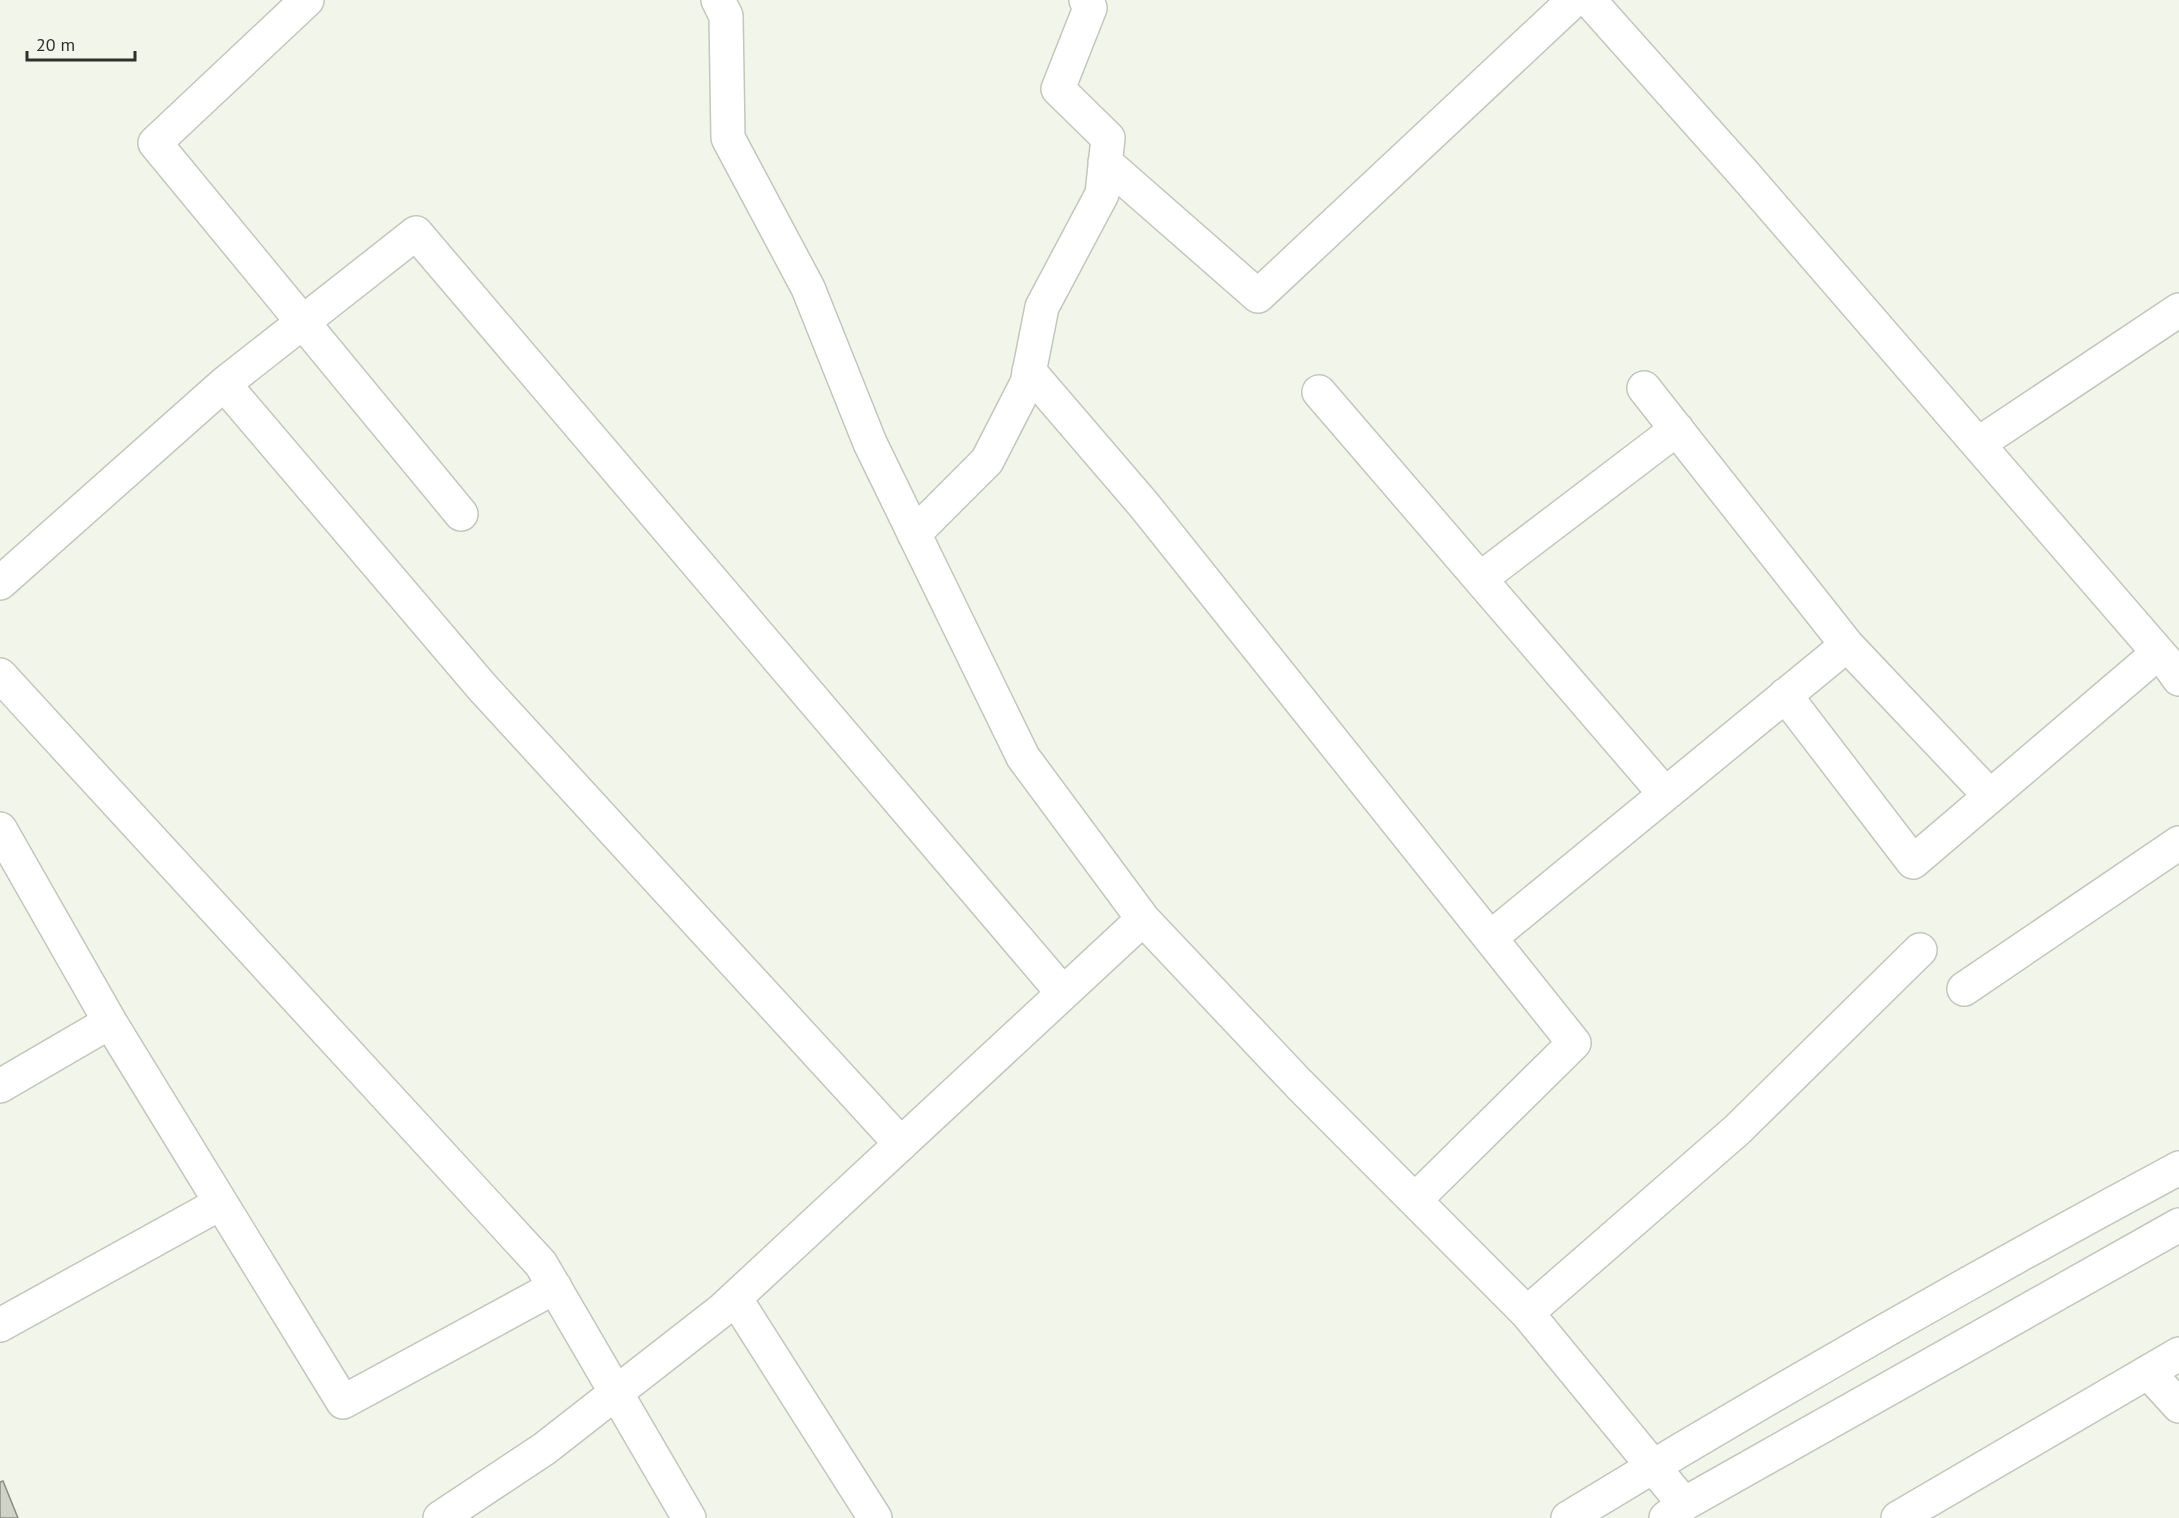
<svg xmlns="http://www.w3.org/2000/svg" width="2179" height="1518" viewBox="0 0 2179 1518" font-family="'PT Sans',sans-serif">
<style>
.building{fill:#d0d3c8;stroke:#8b8d83;stroke-width:1.5}
.lines{fill:none;stroke-linecap:round;stroke-linejoin:round}
.street-casing{stroke:#c3c6bc;stroke-width:36}
.secondary-casing{stroke:#c3c6bc;stroke-width:36}
.street{stroke:#fff;stroke-width:33}
.secondary{stroke:#fff;stroke-width:33}
</style>
<rect width="100%" height="100%" fill="#f2f6ea"/>
<path class="building" d="M3,1481L18,1518H0V1482Z"/>
<g class="lines">
<defs>
<path id="street" d="M307,0L155,143L461,514
M718,0L726,16L728,138L808,288L870,443L1023,757L1143,919L1299,1084L1527,1313L1684,1504
M1589,0L1745,175L2169,665L2179,679
M1105,162L1258,296L1574,0
M1029,371L1144,505L1574,1043L1415,1200
M224,384L482,687L901,1144
M1644,388L1847,645L1990,796
M1319,392L1665,794
M1978,444L2179,310
M914,534L987,461L1027,383L1042,307L1102,194L1108,138L1058,89L1090,8L1086,0
M1480,579L1677,429
M0,583L224,384L416,233L1063,993
M0,675L541,1264L689,1518
M1785,695L1913,862L2158,653
M0,829L110,1022L0,1086
M1490,938L1847,645
M1964,989L2179,843
M110,1022L343,1402L555,1287
M735,1298L875,1518
M1527,1313L1737,1130L1920,950
M0,1325L221,1203
M2148,1372L2179,1406
M440,1518L544,1449L722,1310L1143,919
M1568,1518C1768,1396 1972,1279 2179,1168"/>
<path id="secondary" d="M1666,1518L1684,1504L2179,1225
M1898,1518L2179,1354"/>
</defs>
<use href="#street" class="street-casing"/>
<use href="#secondary" class="secondary-casing"/>
<use href="#street" class="street"/>
<use href="#secondary" class="secondary"/>
</g>
<path d="M27 51v9h108v-9" fill="none" stroke="#2f302c" stroke-width="3"/>
<text x="36" y="51" font-size="18" fill="#2f302c" stroke="#f2f6ea" stroke-width="4.5" paint-order="stroke">20 m</text>
</svg>
